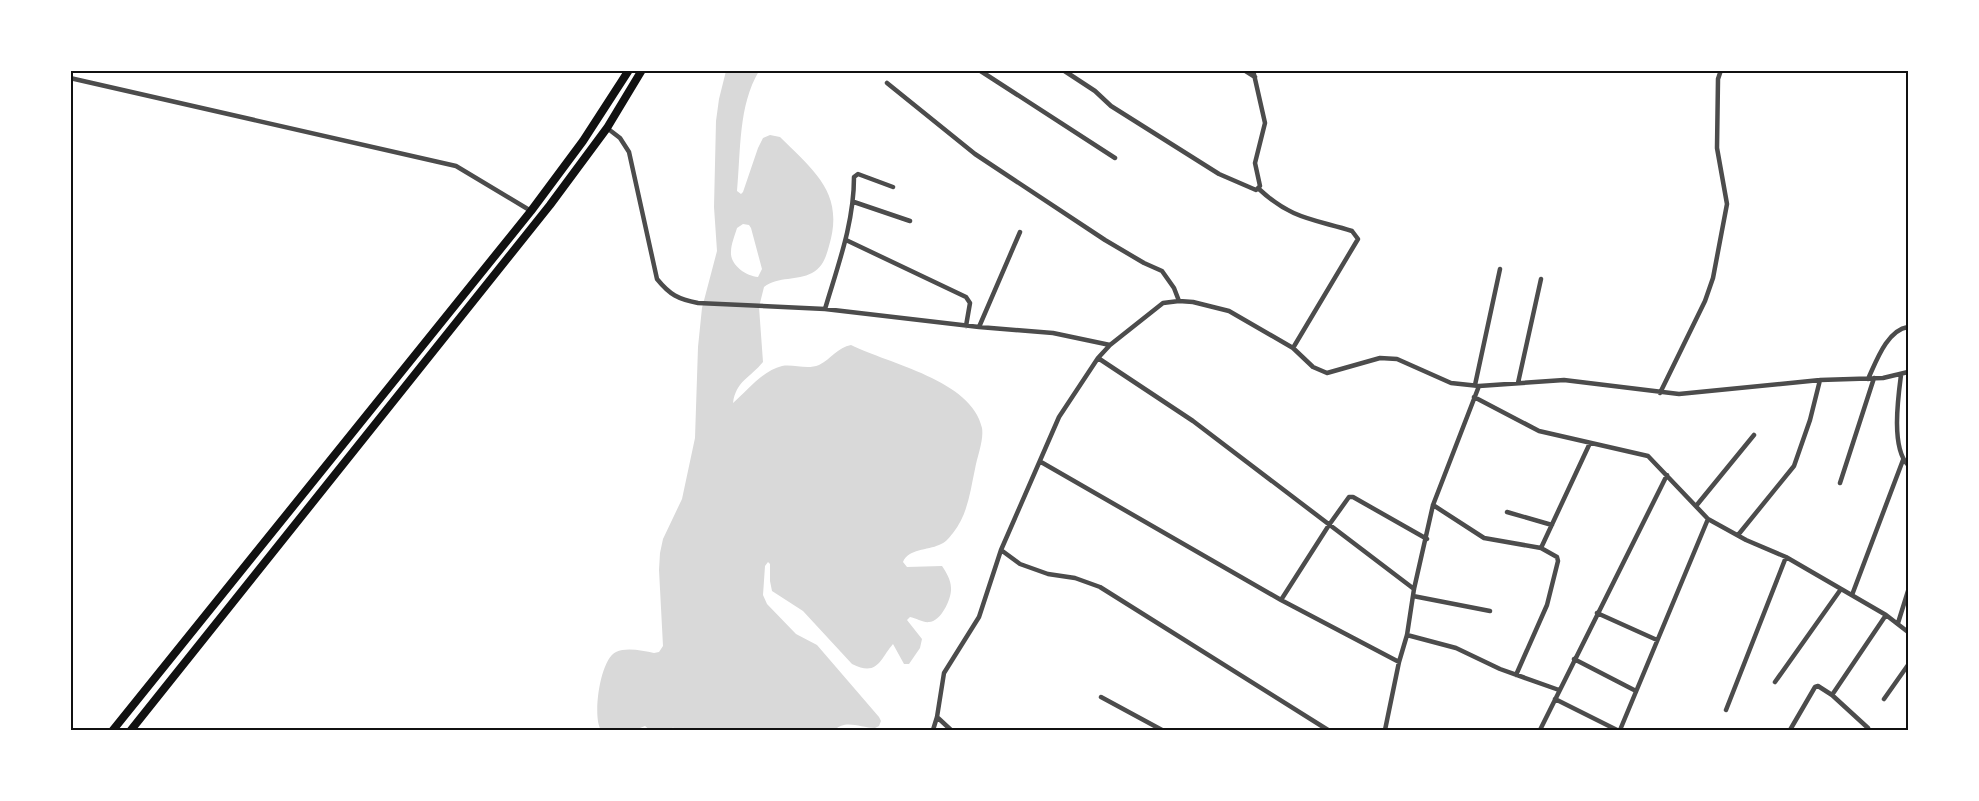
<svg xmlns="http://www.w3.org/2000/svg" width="1979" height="801" viewBox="0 0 1979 801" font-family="Jost,sans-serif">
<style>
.water{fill:#d9d9d9;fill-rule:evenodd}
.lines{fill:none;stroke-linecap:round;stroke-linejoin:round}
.minor{stroke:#4c4c4c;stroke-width:4.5}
.trunk{stroke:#111;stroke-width:8}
.neatline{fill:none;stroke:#111;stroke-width:2}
</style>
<rect width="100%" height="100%" fill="#fff"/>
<path class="water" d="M726,71H759C738,106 741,151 737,191L741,194L743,192L758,148L763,138L770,135L780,137C814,171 845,193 829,246C826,257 823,267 812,273C797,281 779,276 764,287L759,307L763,362C750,378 736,381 733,403C747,391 762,371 782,366C794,364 807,370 819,365C831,359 838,347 851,345C889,364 972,380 982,428C984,440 977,457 975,469C970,492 968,514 953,533C949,538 945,543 939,545C928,550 908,549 903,562L907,567L942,566C946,572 951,580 951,588C952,598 941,622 929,622C924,623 916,618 910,617L907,620L922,639L920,648L909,664H904L893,644C880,659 878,677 852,664L803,611L772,591L770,581V564L768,562L765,566L763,595L767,604L796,634L817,645L879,717L881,721L879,726L875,728C861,728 845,719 835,730H674L673,727L672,730H650L645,726L635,730H601C592,717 600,659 616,652C627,647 643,651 654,653L659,652L663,646L659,570L660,553L663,539L682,499L695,438L698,347L702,308L717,251L714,207L716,121L719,99ZM743,224L749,225L751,228L762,269L758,277C746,276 730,265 731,252C731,244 735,235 737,228Z"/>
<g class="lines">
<path class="minor" d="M979,70L1115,158
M1063,70L1095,91L1111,106L1219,174L1256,190L1260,186L1255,163L1265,123L1253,70
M1244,70L1255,77
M70,78L456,166L531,211
M887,83L975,154L1105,240L1144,263L1162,271L1174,288L1179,301
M607,128L620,138L629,152L657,279C670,295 678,299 698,303L825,309L979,327L1053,333L1110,345L1163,303L1179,301L1193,302L1229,311L1293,348L1313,367L1327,373L1380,358L1397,359L1451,383L1479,386L1564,380L1679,394L1820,380L1883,378L1908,372
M1259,189C1291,219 1313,219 1352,231L1358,239L1293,348
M854,202L910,221
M846,240L966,297L970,303L966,326
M825,309C838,265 854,223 854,177L858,174L893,187
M979,327L1020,232
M1098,358L1193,421L1414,589
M1901,375C1898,398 1891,448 1908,465
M1868,379C1876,362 1887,330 1908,327
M1518,383L1541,279
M1475,385L1500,269
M1660,393L1705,301L1713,278L1727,204L1717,148L1718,79L1721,70
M1474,397L1539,431L1648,456L1708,519L1746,540L1786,557L1886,615L1908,632
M1041,462L1281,600L1399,662
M1840,483L1874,378
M1433,505L1484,538L1541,548L1557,557L1558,561L1547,605L1516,675
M1696,506L1754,435
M1507,512L1552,525
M1738,535L1794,466L1810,420L1820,380
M1541,548L1590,443
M1001,550L1020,564L1048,574L1075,578L1100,587L1328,730
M1852,595L1903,460
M1413,596L1490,611
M1281,600L1329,525L1349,497H1353L1427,539
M1597,613L1657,640
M1898,623L1908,591
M1407,635L1456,648L1500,669L1559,690
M1574,659L1636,691
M1775,682L1841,589
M1832,695L1886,615
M1101,697L1162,730
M1555,699L1617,730
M1884,699L1908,665
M1726,710L1786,557
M937,717L951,730
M933,730L937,717L944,673L979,617L1001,550L1059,417L1098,358L1110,345
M1385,730L1399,662L1407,635L1414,589L1433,505L1479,386
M1540,730L1667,475
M1620,730L1708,519
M1790,730L1815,687L1818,686L1832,695L1868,728"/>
<path class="trunk" d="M113,730L531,211L583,141L629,70
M131,730L550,205L607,128L642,70"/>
</g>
<rect width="1979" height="801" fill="none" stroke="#ffffff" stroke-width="144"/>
<rect x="72" y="72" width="1835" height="657" class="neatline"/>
</svg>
